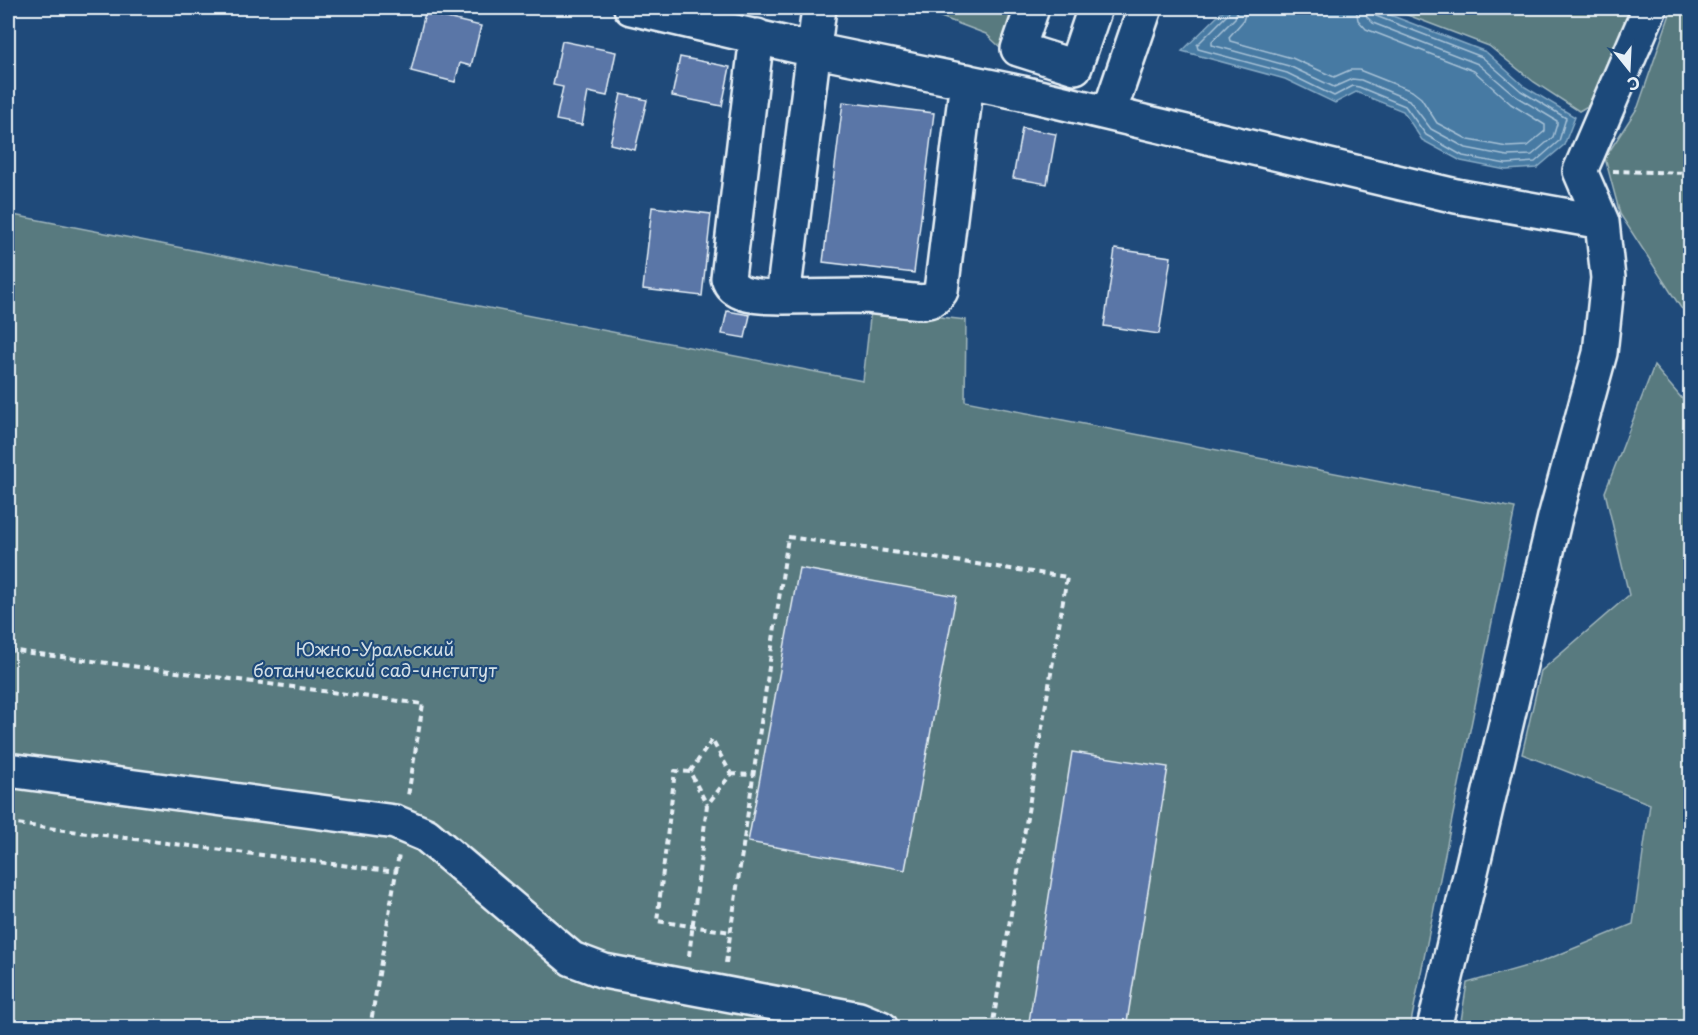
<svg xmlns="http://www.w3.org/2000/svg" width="1698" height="1035" viewBox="0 0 1698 1035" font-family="'Playpen Sans',sans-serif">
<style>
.green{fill:#597a7f;stroke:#a0b6bc;stroke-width:1.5}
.water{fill:#467aa3;stroke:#87aac5;stroke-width:1.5}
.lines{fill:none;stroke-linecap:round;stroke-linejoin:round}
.shore{stroke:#a7c1d6;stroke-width:1.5}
.building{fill:#5a76a7;stroke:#e8f1f8;stroke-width:1.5}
.minor-casing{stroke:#e8f1f8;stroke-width:38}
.path{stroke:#e8f1f8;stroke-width:4;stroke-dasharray:6 4.5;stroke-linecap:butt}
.minor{stroke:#1f4a7a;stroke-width:33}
.labels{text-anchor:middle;stroke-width:4.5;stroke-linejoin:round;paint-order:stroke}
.park-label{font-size:18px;fill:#d3dfe6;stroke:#1f4a7a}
</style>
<rect width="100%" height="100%" fill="#1f4a7a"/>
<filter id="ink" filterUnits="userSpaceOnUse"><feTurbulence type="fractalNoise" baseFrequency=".0167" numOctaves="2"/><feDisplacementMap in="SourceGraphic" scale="12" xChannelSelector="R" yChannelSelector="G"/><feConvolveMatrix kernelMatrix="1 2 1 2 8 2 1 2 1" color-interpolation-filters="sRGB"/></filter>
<g filter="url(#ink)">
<path class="green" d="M917,8H1014L1001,48L986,34Z
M1389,8H1634L1598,100L1579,111L1534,82L1489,46Z
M1672,8H1690V314L1681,308L1620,214L1605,158L1638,107Z
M8,214L863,381L871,309L966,320L965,401L1515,508L1410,1027H8Z
M1654,366L1690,408V1027H1460L1467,983L1541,962L1633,924L1650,804L1522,754L1541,671L1629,595L1605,492Z"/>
<path class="water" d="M1226,8H1372L1486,52L1525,87L1575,117L1564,145L1537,168L1506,170L1461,161L1422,140L1403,111L1356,92L1335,103L1285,79L1182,51Z"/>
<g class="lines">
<path class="shore" d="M1230,8L1228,14L1197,45L1198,49L1287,73L1334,96L1353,86L1359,87L1405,106L1426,135L1463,156L1506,164L1535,162L1559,141L1566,118L1521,91L1482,57L1376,16L1373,12L1372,8
M1238,8L1235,18L1212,41V45L1289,66L1334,87L1352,79L1361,80L1409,100L1431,129L1466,148L1507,156L1532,155L1553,137L1557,124V121L1517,97L1478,64L1373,23L1367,17L1365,8
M1247,8L1243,21L1229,37L1230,41L1292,58L1334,77L1350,70H1359L1412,91L1421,98L1437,123L1469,140L1507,147L1527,146L1545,131V125L1511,104L1474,71L1366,29L1358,20L1356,8"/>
</g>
<path class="building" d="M425,13L481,26L471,66L460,63L455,82L411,71Z
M562,41L616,52L607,96L588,92L582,125L556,120L563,87L553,85Z
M680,57L730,67L722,106L672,96Z
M621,94L647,100L635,150L610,144Z
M843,102L934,113L914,273L823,262Z
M1022,128L1056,134L1047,184L1013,178Z
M652,207L711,214L702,296L643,289Z
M1115,249L1171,257L1159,334L1104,326Z
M727,311L750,315L745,338L722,334Z
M799,568L956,596L905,870L748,842Z
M1072,752L1168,767L1126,1028H1028Z"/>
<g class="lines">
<defs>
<path id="minor" d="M631,8L813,50L1022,93L1456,196L1602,222
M1032,8L1018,49L1075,67L1095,8
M757,36L728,278C734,299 765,296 783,297L819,8
M1109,113L1145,8
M783,297L867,296L922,302C931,301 936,299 941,291L967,81
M8,770L395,822L426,835L572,959L604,971L859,1019L881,1028
M1434,1028L1555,517L1600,353L1608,278L1602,222L1580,171L1650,8"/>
</defs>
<use href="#minor" class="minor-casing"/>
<path class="path" d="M1613,171L1690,173
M8,650L423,704L408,796
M690,772L675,771L657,921L731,932
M731,774L754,775
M8,823L397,872
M689,956L707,805L731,774L712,740L690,772L707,805
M726,963L788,537L1067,577L992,1028
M370,1028L399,854"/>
<use href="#minor" class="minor"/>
</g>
</g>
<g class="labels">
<g class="park-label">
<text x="375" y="656">Южно-Уральский<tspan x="375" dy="21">ботанический сад-институт</tspan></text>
</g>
</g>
<rect width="1698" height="1035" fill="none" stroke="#1f4a7a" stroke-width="30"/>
<rect x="15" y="15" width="1668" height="1005" fill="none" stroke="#e8f1f8" stroke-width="2" filter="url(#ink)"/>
<g transform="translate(1629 69) rotate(162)" stroke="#1f4a7a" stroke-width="4.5" paint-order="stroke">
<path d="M0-4.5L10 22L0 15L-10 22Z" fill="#e8f1f8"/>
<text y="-9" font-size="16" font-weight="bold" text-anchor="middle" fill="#e8f1f8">С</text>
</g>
</svg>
